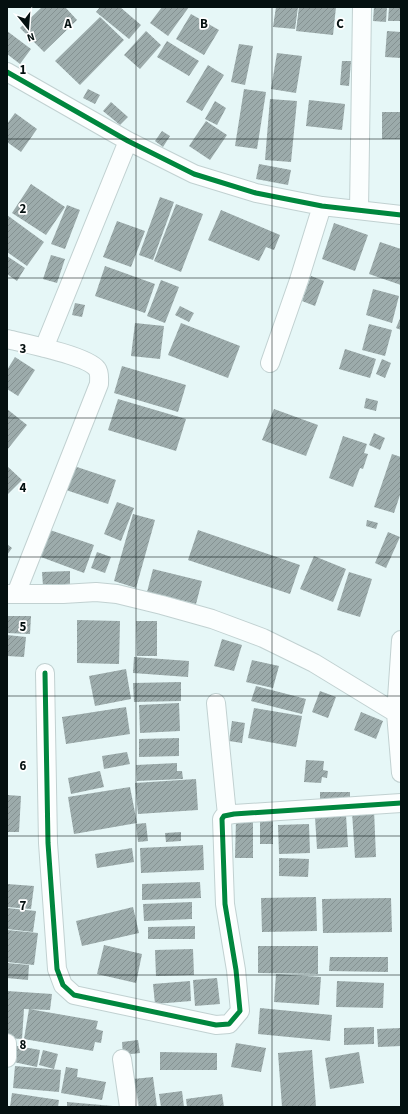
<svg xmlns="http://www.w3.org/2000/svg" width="408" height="1114" viewBox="0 0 408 1114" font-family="'Source Sans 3',sans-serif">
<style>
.building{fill:url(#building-hatch)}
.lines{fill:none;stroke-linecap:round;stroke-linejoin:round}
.street-casing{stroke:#c1d1d1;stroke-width:20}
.street{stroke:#fbfefe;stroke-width:18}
.cycleway-casing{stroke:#fff;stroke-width:8}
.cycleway{stroke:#00873e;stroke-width:5}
.grid{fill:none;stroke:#041010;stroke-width:1;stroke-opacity:0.55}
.grid-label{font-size:13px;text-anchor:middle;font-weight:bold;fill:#041010;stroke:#fff;stroke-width:3.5;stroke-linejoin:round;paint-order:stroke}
</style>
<defs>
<pattern id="building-hatch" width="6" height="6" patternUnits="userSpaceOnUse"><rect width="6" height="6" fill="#9cabab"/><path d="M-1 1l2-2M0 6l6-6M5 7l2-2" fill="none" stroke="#859292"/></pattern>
</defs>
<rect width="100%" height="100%" fill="#e6f7f7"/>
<path class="building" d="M42,7H65L77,20L44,52L20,28Z
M100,7H120L141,25L129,39L96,12Z
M162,7H189L168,36L150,23Z
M276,7H298L295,29L273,27Z
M299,7H336L333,35L296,31Z
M374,7H387L386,22L373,21Z
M389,7H401V21H388Z
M191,14L219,30L204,55L176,39Z
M100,17L124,40L80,85L55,61Z
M7,31L31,49L20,64L7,54Z
M146,31L161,45L140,69L124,55Z
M387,31L401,32V58L385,57Z
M167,41L199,61L189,76L157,57Z
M239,44L253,46L245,85L231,82Z
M277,53L302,56L296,93L271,89Z
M342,61H351L349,86L340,85Z
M208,65L224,75L202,111L186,102Z
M88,89L100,95L95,104L83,98Z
M244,89L266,92L257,149L235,146Z
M270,99L297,101L291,162L265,160Z
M309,100L345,104L342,130L306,126Z
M215,101L226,108L217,125L205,119Z
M111,102L128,117L120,125L103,111Z
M382,112H401V139H382Z
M15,113L37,129L21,152L7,142V124Z
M206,121L227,135L210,160L189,146Z
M162,131L170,136L163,147L155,141Z
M259,164L291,170L288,185L256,179Z
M31,184L65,207L46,235L12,213Z
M160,197L174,202L153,260L139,255Z
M176,204L203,214L181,272L154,261Z
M67,205L80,210L65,249L51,244Z
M221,210L280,235L274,250L266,247L259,261L208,240Z
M7,215L44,242L27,266L7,252Z
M117,221L145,231L131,267L103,257Z
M334,223L368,235L355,271L322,259Z
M380,242L401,249V285L369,274Z
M51,255L65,259L57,283L43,279Z
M7,256L25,268L17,281L7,274Z
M105,266L155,284L145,313L95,296Z
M311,276L324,281L315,306L302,301Z
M161,280L179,287L165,323L147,316Z
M373,289L399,296L392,323L366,315Z
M75,303L85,305L82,317L72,315Z
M180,306L194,313L189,322L175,315Z
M401,316V330L396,328Z
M135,323L164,326L160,359L131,356Z
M181,323L240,346L228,378L168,355Z
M369,324L392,330L385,356L362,350Z
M345,349L376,359L370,378L339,369Z
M15,357L35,370L18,396L7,389V370Z
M382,359L391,363L385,378L376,374Z
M122,366L186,385L178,412L114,393Z
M366,398L378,401L376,411L364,408Z
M118,399L186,419L176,451L108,430Z
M7,409L27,425L7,450Z
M274,409L318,425L306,456L262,440Z
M374,433L385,438L380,450L369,445Z
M343,436L367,444L364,453L368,454L363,469L360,468L353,487L329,478Z
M392,454L401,457V492L394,513L374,507Z
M7,466L22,480L7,495Z
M74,466L116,480L108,504L66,490Z
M117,502L134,508L121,541L104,534Z
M133,514L155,520L136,588L114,581Z
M367,520L378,523L376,529L366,526Z
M50,530L94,545L84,573L41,557Z
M198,530L300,565L290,594L188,560Z
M388,532L400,537L386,568L375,563Z
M7,544L12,548L7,555Z
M97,552L111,557L105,573L91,568Z
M314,556L346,569L333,602L300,589Z
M153,569L202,581L196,604L147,592Z
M70,571V585L43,586L42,572Z
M349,572L372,579L360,617L337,610Z
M7,616H31L30,634L7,633Z
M77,620L120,621L119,664L77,663Z
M136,621H157V656H137Z
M7,635L26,637L24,657L7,656Z
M222,639L242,645L234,671L214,666Z
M134,657L189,661L188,677L133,673Z
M252,660L279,666L273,688L246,682Z
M126,669L131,699L95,706L89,676Z
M181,682V701L134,702L133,683Z
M256,686L306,699L302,714L251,701Z
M320,691L336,697L328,718L312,712Z
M179,703L180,731L140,733L139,705Z
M126,707L130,734L66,744L62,717Z
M254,708L302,716L296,747L248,738Z
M361,712L383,721L376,739L354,730Z
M232,721L245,723L242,743L229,741Z
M179,738V756L139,757V739Z
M127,752L130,764L104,769L102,756Z
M306,760L324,761L323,770L328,771L327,778L322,777L321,783L304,782Z
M177,763V771H182L183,779L137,781L136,765Z
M100,771L104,787L71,794L68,778Z
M196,779L198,810L138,814L135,783Z
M130,787L137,823L74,834L68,797Z
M320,792H350V799H320Z
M7,795L21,796L19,832H7Z
M374,810L376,857L355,858L352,812Z
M346,815L348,847L317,849L315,817Z
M260,817H273V844H260Z
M236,819H253V858H235Z
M146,823L148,841L138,842L136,824Z
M309,824L310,853L279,854L278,825Z
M181,832V841L166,842L165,833Z
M203,845L204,870L141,873L140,848Z
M132,848L134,862L97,868L95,854Z
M279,858L309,859L308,877L279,876Z
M200,882L201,898L142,900V884Z
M7,884L34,886L31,909L7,907Z
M316,897L317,931L262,932L261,898Z
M391,898L392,932L323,933L322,899Z
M192,902V919L144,921L143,904Z
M133,907L139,933L82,946L76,921Z
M7,908L36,911L33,932L7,929Z
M195,926V939H148V927Z
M7,930L38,933L34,965L7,962Z
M104,945L142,954L136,983L97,974Z
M258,946H318V974L258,973Z
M193,949L194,975L156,976L155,950Z
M330,957H388V972L329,971Z
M7,963L29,965L28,980L7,978Z
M276,974L321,977L319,1005L274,1002Z
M217,978L220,1004L195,1006L193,980Z
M190,981L191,1001L155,1004L153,984Z
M337,981L384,983L383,1008L336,1007Z
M7,991L52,994L50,1010L24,1009L22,1039L7,1038Z
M260,1008L332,1015L330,1041L258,1034Z
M29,1009L98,1021L96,1029L103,1031L101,1043L95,1042L93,1051L24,1039Z
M374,1027V1044L344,1045V1028Z
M401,1028V1046L378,1047L377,1029Z
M138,1040L140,1053L123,1055L122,1042Z
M236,1043L266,1048L261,1072L231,1067Z
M12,1045L40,1050L37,1067L9,1061Z
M43,1050L58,1054L54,1069L39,1065Z
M312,1050L316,1107H282L278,1053Z
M160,1052L217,1053V1070H160Z
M359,1052L364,1083L330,1089L325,1058Z
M15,1066L61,1070L59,1092L13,1088Z
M66,1067L78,1069L77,1077L106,1082L102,1100L61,1093Z
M153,1077L157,1107H136L133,1079Z
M182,1091L184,1107H161L159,1094Z
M12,1093L59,1100L58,1107H10Z
M222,1094L224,1107H187L186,1099Z
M67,1102L113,1106V1107H67Z"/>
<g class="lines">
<defs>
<path id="street" d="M7,72L128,141L194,174L256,193L322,206L401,215
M359,210L362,7
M7,339C24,343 88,356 97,369C100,373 99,379 99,384L16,594
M44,348L128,141
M270,363L299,280L322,206
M7,594H63L96,592L117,594L162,605L212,619L263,638L314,663L396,713
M401,640L396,713L401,773
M45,673L48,843L57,969L63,985L74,995L216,1025L229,1024L240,1011L236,970L225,904L222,819L224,816L234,814L401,803
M216,703L227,815
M7,1058V1043
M122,1059L129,1107"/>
</defs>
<use href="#street" class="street-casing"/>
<use href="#street" class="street"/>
<defs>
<path id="cycleway" d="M7,72L128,141L194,174L256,193L322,206L401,215
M45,673L48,843L57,969L63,985L74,995L216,1025L229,1024L240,1011L236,970L225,904L222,819L224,816L234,814L401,803"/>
</defs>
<use href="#cycleway" class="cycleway-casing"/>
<use href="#cycleway" class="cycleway"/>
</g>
<path class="grid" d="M136,7V1107M272,7V1107M7,139H401M7,278H401M7,418H401M7,557H401M7,696H401M7,836H401M7,975H401"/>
<g class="grid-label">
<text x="68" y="28">A</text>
<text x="204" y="28">B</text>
<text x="340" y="28">C</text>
<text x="23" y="74">1</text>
<text x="23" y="213">2</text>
<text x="23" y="353">3</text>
<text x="23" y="492">4</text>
<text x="23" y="631">5</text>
<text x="23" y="770">6</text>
<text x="23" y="910">7</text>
<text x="23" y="1049">8</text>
</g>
<rect width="408" height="1114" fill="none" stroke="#041010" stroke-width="16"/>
<g transform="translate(28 28) rotate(163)" stroke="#ffffff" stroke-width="3" paint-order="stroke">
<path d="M0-3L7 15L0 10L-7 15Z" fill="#041010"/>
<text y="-6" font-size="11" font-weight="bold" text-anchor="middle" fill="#041010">N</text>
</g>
</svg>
